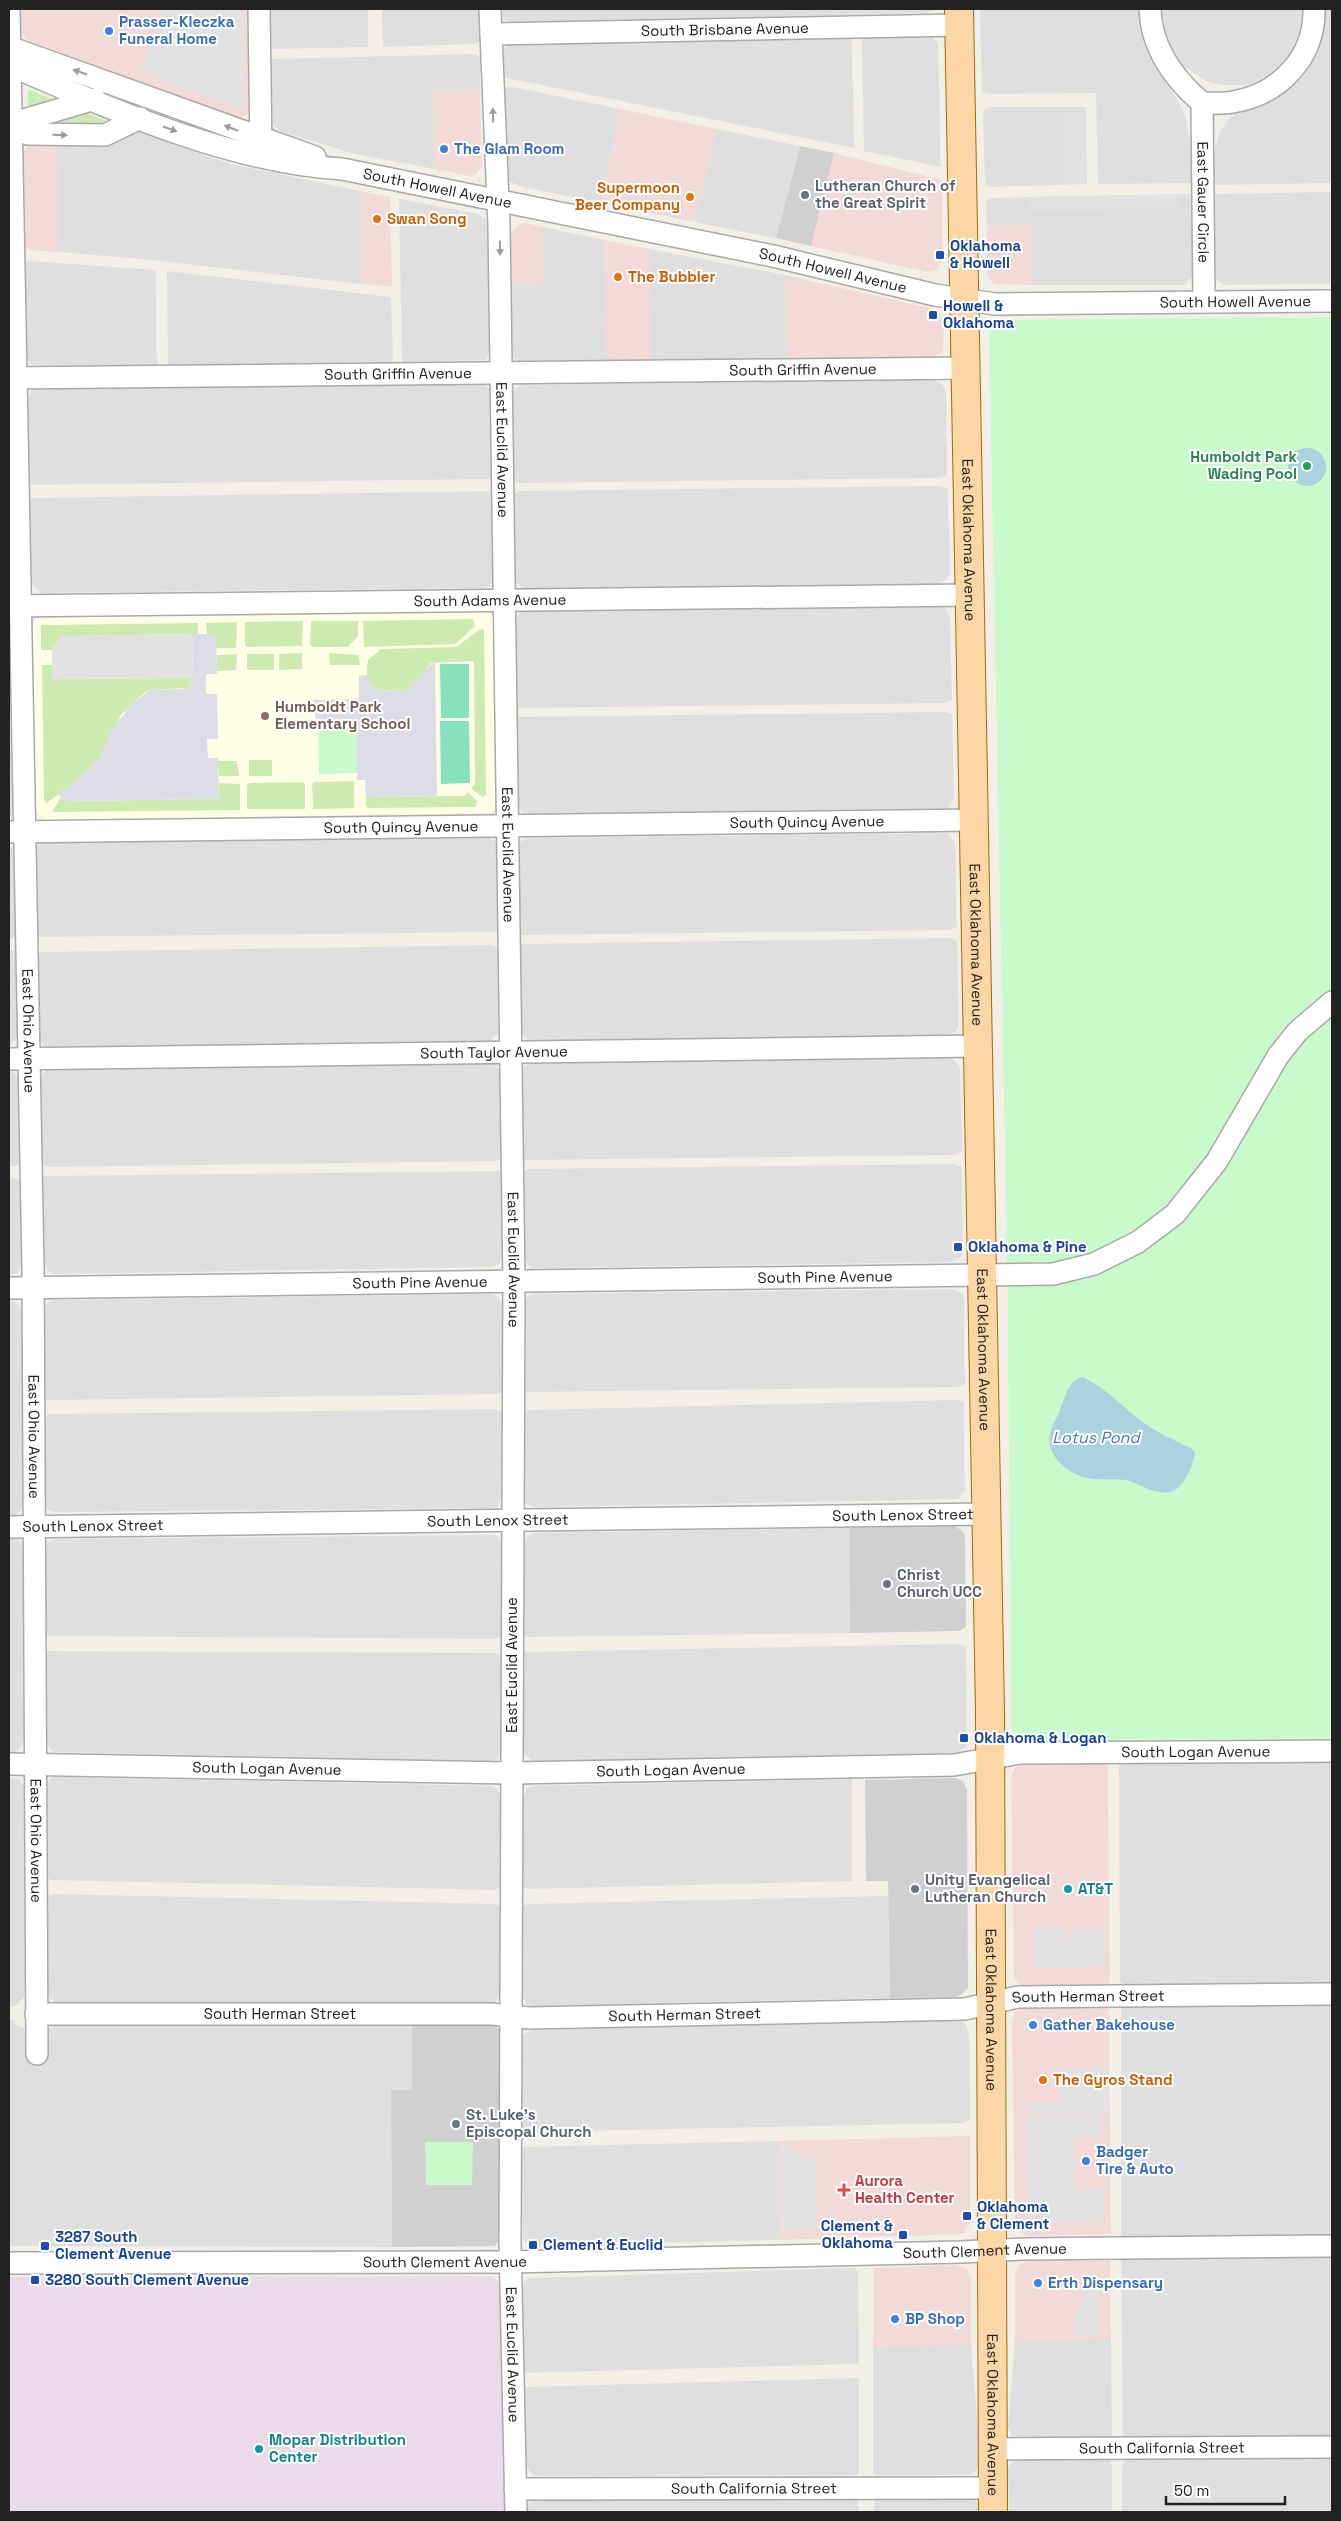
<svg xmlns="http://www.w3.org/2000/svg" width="1341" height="2521" viewBox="0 0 1341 2521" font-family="'Space Grotesk',sans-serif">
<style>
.residential{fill:#e0dfdf}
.commercial{fill:#f2dad9}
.industrial{fill:#ebdbe8}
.education{fill:#ffffe5}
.religious{fill:#d0d0d0}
.grass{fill:#cdebb0}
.park{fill:#c8facc}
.pitch{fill:#88e0be}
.parking{fill:#e2e2e2}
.plaza{fill:#dddde8}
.water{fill:#aad3df}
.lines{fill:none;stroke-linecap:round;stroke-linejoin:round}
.minor-casing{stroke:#a9a9a9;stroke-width:24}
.major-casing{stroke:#a06b00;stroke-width:30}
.minor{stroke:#fff;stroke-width:21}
.major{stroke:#fcd6a4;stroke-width:28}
.oneway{fill:#9c9c9c}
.shop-dot{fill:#3f7fe0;stroke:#fff;stroke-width:2}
.worship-dot{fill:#6b7280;stroke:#fff;stroke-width:2}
.food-dot{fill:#e8710a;stroke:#fff;stroke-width:2}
.transit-dot{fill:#1a4fb4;stroke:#fff;stroke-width:2}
.leisure-dot{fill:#2e9e5b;stroke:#fff;stroke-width:2}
.education-dot{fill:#8d6e63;stroke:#fff;stroke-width:2}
.culture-dot{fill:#0f9aa8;stroke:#fff;stroke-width:2}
.health-dot{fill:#e0444e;stroke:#fff;stroke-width:2}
.labels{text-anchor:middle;stroke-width:4;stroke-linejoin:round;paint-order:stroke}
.shop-label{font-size:15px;font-weight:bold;fill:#366cbe;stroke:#fff;text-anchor:start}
.street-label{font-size:15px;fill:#222;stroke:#fff}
.worship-label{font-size:15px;font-weight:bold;fill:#5b616d;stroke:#fff;text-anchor:start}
.food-label{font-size:15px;font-weight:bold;fill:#c56008;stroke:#fff;text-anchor:start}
.transit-label{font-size:15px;font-weight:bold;fill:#164399;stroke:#fff;text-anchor:start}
.leisure-label{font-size:15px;font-weight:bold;fill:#27864d;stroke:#fff;text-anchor:end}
.education-label{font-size:15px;font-weight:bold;fill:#785e54;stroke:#fff;text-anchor:start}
.culture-label{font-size:15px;font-weight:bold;fill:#0d838f;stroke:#fff;text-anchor:start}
.health-label{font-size:15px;font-weight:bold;fill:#be3a42;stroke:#fff;text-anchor:start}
.water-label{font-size:16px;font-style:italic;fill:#4a7aab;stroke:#fff}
</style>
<rect width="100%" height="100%" fill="#f2efe9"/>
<path class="residential" d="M270,9H368V47L274,49L271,47Z
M382,9H479L480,41L475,44L383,47Z
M502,9H934L927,13L511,22L504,19Z
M980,9H1140V28L1145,48L1154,66L1178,100L1186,119L1190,140L1191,183L1098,184L1096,93L989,94L982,92Z
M1162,9H1302L1301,28L1292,54L1273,73L1248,85H1221L1206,81L1181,64L1171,51L1166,37Z
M1325,9H1332V183L1212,185V157L1220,132L1228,120L1239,112L1272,101L1296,84L1307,72L1320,46Z
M862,36H927L932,37L938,44L941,167L864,151Z
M852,37L854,148L502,77V52L507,45L511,44Z
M475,54L480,56V90L434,91L435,169L351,153L280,131L273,124L271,59Z
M512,87L620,109L601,203L523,187L508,181L502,88Z
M989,107H1086L1087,184L989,187L985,183L983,111Z
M717,129L800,146L776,238L694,222Z
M134,131L231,164L360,191L361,284L141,259L58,252L57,145L103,146Z
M1332,192V284L1225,285L1216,279L1213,194Z
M1191,194L1193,276L1184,285H1032L1030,224L987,225L986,202L991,198Z
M399,199L478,214L486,219L489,229L490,352L485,360L402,362Z
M542,227L604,240L607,363L522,362L513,358L511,285H543Z
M649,249L785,275L788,360L651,362Z
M31,261L156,270L157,365H32L27,358L25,263Z
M167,271L391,297L393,362L168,365Z
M934,380L942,384L946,392L947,475L940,478L520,483L513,480L512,394L514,390L522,385Z
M480,384L486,385L491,393L492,477L487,479L34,485L30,483L28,398L32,390L37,389Z
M940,486L948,489L950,572L947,579L938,584L525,589L516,583L515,579L514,494L520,491Z
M493,491V580L489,586L484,588L41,593L31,584L30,501L34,498Z
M938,606L944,607L950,617L952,700L944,703L516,708V620L520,613L525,611Z
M9,621L11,626L12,714H9Z
M945,712L952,714L954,799L948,808L528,814L523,813L518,805L516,717Z
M9,725L12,727L13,812L9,819Z
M948,833L955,842L957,927L949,930L520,935L518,846L521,841L528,838Z
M486,836L495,841L497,846L498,932L37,937L36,852L37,847L45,842Z
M9,844L14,852L15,937L9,940Z
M950,938L957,941L959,1025L956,1031L946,1036L530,1041L526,1039L521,1031L520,944Z
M492,945L498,948L499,1032L490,1041L49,1047L44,1046L39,1038L38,954L42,952Z
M9,950L16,951L17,1038L9,1047Z
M947,1058L953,1059L960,1068L962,1152L954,1155L523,1160L521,1072L523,1067L531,1063Z
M490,1063L495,1064L500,1072L501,1158L496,1161L47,1167L41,1164L40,1079L42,1074L50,1068Z
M9,1070L16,1074L18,1079L20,1164L15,1166H9Z
M954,1164L962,1167L963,1250L961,1257L952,1262L533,1268L526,1262L524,1258L523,1173L528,1169Z
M501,1171L502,1258L500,1263L492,1267L54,1274L49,1272L43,1264L42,1176Z
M9,1177L20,1180L22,1264L17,1273L12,1274H9Z
M952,1289L962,1294L964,1300L965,1384L957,1387L524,1392V1303L529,1295L534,1294Z
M492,1294L497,1296L503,1304L502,1392L496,1394L49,1400L44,1398V1310L46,1305L53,1300Z
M9,1301L17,1303L22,1310L23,1504L21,1510L14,1516H9Z
M958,1400L964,1402L965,1490L958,1499L534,1507L525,1503L524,1412L529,1410Z
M497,1409L502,1411V1499L497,1507L493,1508L55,1512L49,1510L44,1503V1417L49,1414Z
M849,1528L850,1633L529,1637L523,1635L524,1543L529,1535L534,1533Z
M493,1535L497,1536L502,1543V1636L496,1639L50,1636L45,1634V1548L50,1541L55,1539Z
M9,1537L18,1539L23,1548L24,1740L19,1750L14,1752H9Z
M959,1644L966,1647L967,1741L966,1747L955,1753L533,1761L524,1754L523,1652Z
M46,1651L496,1653L502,1656L501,1754L498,1759L492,1761L55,1752L51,1750L46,1740Z
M1332,1762V2512H1122V2467L1125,2459V2438L1123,2434L1121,2261V2011L1123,1985L1120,1981L1119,1766L1122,1763Z
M55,1777L492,1786L497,1789L502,1798L501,1887L495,1890L51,1880L46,1877V1788L50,1779Z
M9,1778L19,1779L25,1788V1992L24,1997L15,2006H9Z
M852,1779V1881L528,1889L523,1887V1799L527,1788L532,1786Z
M51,1894L495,1904L501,1907L500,1994L495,2002L489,2003H57L49,1998L47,1993V1897Z
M888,1896L890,1998L533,2006L527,2004L523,1999V1906L528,1904Z
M9,2020H14L15,2024L24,2028L28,2058L49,2029L56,2024H412V2090L391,2091L392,2247L9,2246Z
M956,2020L965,2023L969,2034L970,2120L962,2123L528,2132L522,2130V2040L524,2034L532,2030Z
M778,2141L779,2240L530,2246L523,2240L522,2147Z
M855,2268L858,2272L859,2364L524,2373L523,2288L525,2280L528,2278Z
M1111,2339L1112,2434L1109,2438L1012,2436L1008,2427L1015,2340Z
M971,2344L978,2430V2468L976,2471L970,2475H876L873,2471V2348Z
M859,2378V2471L857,2475L536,2476L532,2475L527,2467L525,2387Z
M1109,2459L1112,2466V2512H1009L1008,2468L1013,2461Z
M875,2497H968L977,2502L979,2512H874Z
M857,2498L859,2512H527L529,2503L537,2499Z"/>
<path class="commercial" d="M20,9H248L249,113L239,118L27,40L20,30Z
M480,90L482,167L475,175L469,176L435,169L433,91Z
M620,109L717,129L694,222L601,203Z
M34,145H57L58,252L30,250L25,247L23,153L28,146Z
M834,153L942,180L943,258L937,270L927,272L811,246Z
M360,191L390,197L392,287L361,284Z
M526,223L542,227L543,285H511V233L518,225Z
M1030,224L1032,285L994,284L987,274V225Z
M604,240L649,249L651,362L607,363Z
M785,275L933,309L939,313L944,322L943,351L933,358L788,360Z
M1023,1764H1106L1108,1767L1110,1981L1107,1985L1026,1986L1021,1985L1014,1978L1011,1777L1015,1768Z
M1027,2007H1109L1111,2234L1027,2236L1022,2234L1015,2227L1012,2024L1015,2012Z
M970,2136V2222L963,2234L779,2240L778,2141Z
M1027,2261H1110L1111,2339L1015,2340V2273L1019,2265Z
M957,2265L967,2269L971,2279V2344L873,2348L874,2268Z"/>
<path class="industrial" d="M491,2276L501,2284L506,2512H9V2277Z"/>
<path class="education" d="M489,611L495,620L497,806L492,813L46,820L36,813L32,626L37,616Z"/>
<path class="religious" d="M800,146L834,153L811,246L776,238Z
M953,1526L962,1530L965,1536L966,1627L959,1631L850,1633L849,1528Z
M955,1778L963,1781L967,1791L968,1988L961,1995L956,1997L890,1998L888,1881H866L865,1780Z
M412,2024H490L499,2029L500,2238L495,2246L392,2247L391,2090H412Z"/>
<path class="grass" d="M28,89L56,101L28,111Z
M78,110L110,122L107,126L39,124Z
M473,619L475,626L455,644L364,647L363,621Z
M303,621L302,646L247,647L245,645V622Z
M311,621H358V636L348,647H313L310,644Z
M237,622L236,648H216V634H207L206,623Z
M198,623V634L63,636L52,647V650H41V625Z
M482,628L484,630L486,795L483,797L471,789L475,784L474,661L431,663L418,680L404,691L375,690C366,683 366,671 368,660L381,649L456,647Z
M302,653V669L279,670V654Z
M329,653L359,655L360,665H330Z
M237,654L236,670L217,671V655Z
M247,654H274V670H247Z
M42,665H52L53,679L193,678L191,685L187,688L150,690L144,693L121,715L100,758L76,781L47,803L44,801Z
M249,760H272V776H249Z
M218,761H237L239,776H219Z
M354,781V808L313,809L312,784L314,782Z
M303,782L305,784V809H247V785L250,783Z
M219,783L240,784V810L52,812L61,797L65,801L219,799Z
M468,792L477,801L476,807L368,808L366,806V797L464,796Z"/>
<path class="park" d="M1332,317V1738L1022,1740L1012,1731L1011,1723L1008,1308L989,331L993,323L999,320Z
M356,727L357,773L319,774L318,728Z
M425,2142H473L472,2185H426Z"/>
<path class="pitch" d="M440,664H469V718H441Z
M440,721H469L470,783L441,784Z"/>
<path class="parking" d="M156,9H242L244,111L140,73L158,24L168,28Z
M1065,112H1086V183H1065Z
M1179,194V209L1030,211V197Z
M192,634L193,678L52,679V647L62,636Z
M1064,1928V1938H1071V1928H1105V1967L1035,1968V1928Z
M1109,2068V2114L1027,2113V2103H1058V2069Z
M1027,2115H1102V2137H1074V2190H1103V2222L1040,2223V2213L1028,2212Z
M782,2142L806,2160L817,2155V2228L781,2229Z
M1084,2272H1098V2335H1074V2313H1077V2306L1084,2305Z"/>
<path class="plaza" d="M192,634H216L217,674H206V694H217L218,739H207L208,758H218L219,799L65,801L58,794L76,781L100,758L112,729L132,704L150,690L183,689L191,685L193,678Z
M435,661L437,796L366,797L365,780H357L356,727L314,728L313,720H316L313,700L359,699V676L368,675L370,686L376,690L404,691Z"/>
<path class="water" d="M1288 467a19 19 0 1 1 38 0a19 19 0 1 1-38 0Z
M1082,1377C1108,1388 1124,1410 1147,1425C1161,1435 1177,1441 1192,1449L1195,1453C1194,1464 1184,1487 1173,1491C1157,1497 1141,1484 1126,1480C1114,1478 1100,1481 1088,1478C1067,1474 1043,1454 1051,1430C1053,1423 1058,1417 1060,1410C1066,1396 1067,1382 1082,1377Z"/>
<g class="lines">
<defs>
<g id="minor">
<path id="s1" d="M9,9L33,1266L37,2054"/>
<path d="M259,9L261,151"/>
<path id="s2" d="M490,9L499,226L514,1281L510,2244L516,2512"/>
<path id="s3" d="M1150,9C1151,48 1173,78 1202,103L1204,301"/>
<path id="s4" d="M491,34L959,25"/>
<path d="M9,47L315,157"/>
<path id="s5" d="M9,65C114,110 228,162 342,169L773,256L935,295L995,304L1332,301"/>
<path d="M1202,103C1212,103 1223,104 1233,102C1280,94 1315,57 1314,9"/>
<path d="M9,128L28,134L105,135L140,118"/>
<path d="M12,128L27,119L95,99"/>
<path id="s6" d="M9,378L967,368"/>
<path id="s7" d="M9,606L971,595"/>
<path id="s8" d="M9,832L975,820"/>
<path id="s9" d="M9,1059L979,1046"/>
<path id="s10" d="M9,1288L1053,1274L1094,1264L1138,1242L1175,1214L1217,1161L1278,1056L1297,1032L1332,1002"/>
<path id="s11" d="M9,1527L987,1514"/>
<path id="s12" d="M9,1764L512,1773L954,1765L1020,1753L1332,1751"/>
<path id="s13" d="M36,2014H492L529,2018L965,2009L1018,1997L1332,1994"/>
<path id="s14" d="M9,2263L510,2262L961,2252L1023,2249L1332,2246"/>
<path id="s15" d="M992,2449L1332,2447"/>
<path id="s16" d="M515,2489L992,2488"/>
</g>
<g id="major">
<path id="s17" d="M959,9L990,1712L993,2512"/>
</g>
</defs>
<use href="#minor" class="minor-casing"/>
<use href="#major" class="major-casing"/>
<use href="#minor" class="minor"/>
<use href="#major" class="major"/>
</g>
<defs><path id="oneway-solid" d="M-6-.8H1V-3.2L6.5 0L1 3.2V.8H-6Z" transform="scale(1.25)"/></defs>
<g class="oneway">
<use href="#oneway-solid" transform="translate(80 72) rotate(-161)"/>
<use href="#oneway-solid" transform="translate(493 115) rotate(-92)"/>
<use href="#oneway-solid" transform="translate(231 128) rotate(-159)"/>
<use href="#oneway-solid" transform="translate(170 129) rotate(19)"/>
<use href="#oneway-solid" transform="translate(60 135) rotate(1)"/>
<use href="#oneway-solid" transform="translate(500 248) rotate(89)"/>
</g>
<g class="shop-dot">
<circle cx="109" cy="31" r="5"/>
<circle cx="444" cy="149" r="5"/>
<circle cx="1033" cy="2025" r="5"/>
<circle cx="1086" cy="2161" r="5"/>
<circle cx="1038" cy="2283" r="5"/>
<circle cx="895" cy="2319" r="5"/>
</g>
<g class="worship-dot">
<circle cx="805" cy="195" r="5"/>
<circle cx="887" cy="1584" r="5"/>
<circle cx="915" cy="1889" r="5"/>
<circle cx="456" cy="2124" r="5"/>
</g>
<g class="food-dot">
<circle cx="690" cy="197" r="5"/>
<circle cx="377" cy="219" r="5"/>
<circle cx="618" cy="277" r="5"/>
<circle cx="1043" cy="2080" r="5"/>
</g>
<g class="transit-dot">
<rect x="935" y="250" width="10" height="10" rx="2.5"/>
<rect x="928" y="310" width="10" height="10" rx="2.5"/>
<rect x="953" y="1242" width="10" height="10" rx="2.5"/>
<rect x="959" y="1733" width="10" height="10" rx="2.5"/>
<rect x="962" y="2211" width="10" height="10" rx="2.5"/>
<rect x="898" y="2230" width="10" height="10" rx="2.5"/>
<rect x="528" y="2240" width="10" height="10" rx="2.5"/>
<rect x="40" y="2241" width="10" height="10" rx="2.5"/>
<rect x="30" y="2275" width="10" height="10" rx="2.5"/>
</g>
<circle class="leisure-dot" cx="1307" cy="466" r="5"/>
<circle class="education-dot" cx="265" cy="716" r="5"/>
<g class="culture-dot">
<circle cx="1068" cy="1889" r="5"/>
<circle cx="259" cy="2449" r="5"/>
</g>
<path class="health-dot" d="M841.5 2182.5h5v5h5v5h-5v5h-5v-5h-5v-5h5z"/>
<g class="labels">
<g class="shop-label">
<text x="119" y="27">Prasser-Kleczka<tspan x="119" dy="17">Funeral Home</tspan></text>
<text x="454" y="154">The Glam Room</text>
<text x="1043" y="2030">Gather Bakehouse</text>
<text x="1096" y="2157">Badger<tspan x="1096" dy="17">Tire &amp; Auto</tspan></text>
<text x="1048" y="2288">Erth Dispensary</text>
<text x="905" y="2324">BP Shop</text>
</g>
<g class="street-label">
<text dy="5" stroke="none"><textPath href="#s4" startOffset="234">South Brisbane Avenue</textPath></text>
<text dy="5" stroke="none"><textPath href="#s5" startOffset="448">South Howell Avenue</textPath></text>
<text dy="5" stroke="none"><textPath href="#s3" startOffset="210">East Gauer Circle</textPath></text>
<text dy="5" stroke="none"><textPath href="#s5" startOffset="852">South Howell Avenue</textPath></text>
<text dy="5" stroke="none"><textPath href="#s5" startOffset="1258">South Howell Avenue</textPath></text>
<text dy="5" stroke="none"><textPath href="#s6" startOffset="794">South Griffin Avenue</textPath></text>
<text dy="5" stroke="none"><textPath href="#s6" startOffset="389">South Griffin Avenue</textPath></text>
<text dy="5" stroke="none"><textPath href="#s2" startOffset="441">East Euclid Avenue</textPath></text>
<text dy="5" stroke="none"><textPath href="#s17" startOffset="531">East Oklahoma Avenue</textPath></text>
<text dy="5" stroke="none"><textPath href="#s7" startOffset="481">South Adams Avenue</textPath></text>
<text dy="5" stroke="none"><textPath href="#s8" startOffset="798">South Quincy Avenue</textPath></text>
<text dy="5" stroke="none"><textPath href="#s8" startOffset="392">South Quincy Avenue</textPath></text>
<text dy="5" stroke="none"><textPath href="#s2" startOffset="846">East Euclid Avenue</textPath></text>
<text dy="5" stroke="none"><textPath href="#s17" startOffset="936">East Oklahoma Avenue</textPath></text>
<text dy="5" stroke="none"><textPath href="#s1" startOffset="1022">East Ohio Avenue</textPath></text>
<text dy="5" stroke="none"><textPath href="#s9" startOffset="485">South Taylor Avenue</textPath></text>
<text dy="5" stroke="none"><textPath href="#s2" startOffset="1251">East Euclid Avenue</textPath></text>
<text dy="5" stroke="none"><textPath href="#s10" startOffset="816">South Pine Avenue</textPath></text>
<text dy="5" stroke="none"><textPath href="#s10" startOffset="411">South Pine Avenue</textPath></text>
<text dy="5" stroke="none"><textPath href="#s17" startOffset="1341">East Oklahoma Avenue</textPath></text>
<text dy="5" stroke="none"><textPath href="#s1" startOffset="1428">East Ohio Avenue</textPath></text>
<text dy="5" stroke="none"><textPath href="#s11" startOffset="894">South Lenox Street</textPath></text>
<text dy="5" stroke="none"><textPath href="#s11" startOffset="489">South Lenox Street</textPath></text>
<text dy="5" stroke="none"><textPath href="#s11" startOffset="84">South Lenox Street</textPath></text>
<text transform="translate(512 1665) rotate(-90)" y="5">East Euclid Avenue</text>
<text dy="5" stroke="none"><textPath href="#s12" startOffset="1188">South Logan Avenue</textPath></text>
<text dy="5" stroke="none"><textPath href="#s12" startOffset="258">South Logan Avenue</textPath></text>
<text dy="5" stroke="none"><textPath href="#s12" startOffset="662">South Logan Avenue</textPath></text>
<text dy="5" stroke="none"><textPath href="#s1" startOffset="1832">East Ohio Avenue</textPath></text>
<text dy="5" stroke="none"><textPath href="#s13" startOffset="1054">South Herman Street</textPath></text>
<text dy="5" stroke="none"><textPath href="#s17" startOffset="2001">East Oklahoma Avenue</textPath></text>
<text dy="5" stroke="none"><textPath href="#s13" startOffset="244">South Herman Street</textPath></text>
<text dy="5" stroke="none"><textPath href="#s13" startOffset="649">South Herman Street</textPath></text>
<text dy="5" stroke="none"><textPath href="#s14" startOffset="976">South Clement Avenue</textPath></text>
<text dy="5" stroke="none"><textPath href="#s14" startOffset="436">South Clement Avenue</textPath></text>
<text dy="5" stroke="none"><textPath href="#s2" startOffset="2346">East Euclid Avenue</textPath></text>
<text dy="5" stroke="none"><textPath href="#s17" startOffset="2406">East Oklahoma Avenue</textPath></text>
<text dy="5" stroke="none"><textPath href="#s15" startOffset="170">South California Street</textPath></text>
<text dy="5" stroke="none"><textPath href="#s16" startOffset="239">South California Street</textPath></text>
</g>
<g class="worship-label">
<text x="815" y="191">Lutheran Church of<tspan x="815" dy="17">the Great Spirit</tspan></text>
<text x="897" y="1580">Christ<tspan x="897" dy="17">Church UCC</tspan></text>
<text x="925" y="1885">Unity Evangelical<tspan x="925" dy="17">Lutheran Church</tspan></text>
<text x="466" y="2120">St. Luke's<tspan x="466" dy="17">Episcopal Church</tspan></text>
</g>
<g class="food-label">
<text x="680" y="193" text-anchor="end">Supermoon<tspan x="680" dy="17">Beer Company</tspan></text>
<text x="387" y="224">Swan Song</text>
<text x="628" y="282">The Bubbler</text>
<text x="1053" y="2085">The Gyros Stand</text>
</g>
<g class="transit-label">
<text x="950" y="251">Oklahoma<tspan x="950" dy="17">&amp; Howell</tspan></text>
<text x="943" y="311">Howell &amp;<tspan x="943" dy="17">Oklahoma</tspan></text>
<text x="968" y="1252">Oklahoma &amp; Pine</text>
<text x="974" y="1743">Oklahoma &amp; Logan</text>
<text x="977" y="2212">Oklahoma<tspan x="977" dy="17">&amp; Clement</tspan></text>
<text x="893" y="2231" text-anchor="end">Clement &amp;<tspan x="893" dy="17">Oklahoma</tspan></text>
<text x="55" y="2242">3287 South<tspan x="55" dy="17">Clement Avenue</tspan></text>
<text x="543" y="2250">Clement &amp; Euclid</text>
<text x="45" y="2285">3280 South Clement Avenue</text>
</g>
<g class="leisure-label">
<text x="1297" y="462">Humboldt Park<tspan x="1297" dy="17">Wading Pool</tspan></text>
</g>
<g class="education-label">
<text x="275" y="712">Humboldt Park<tspan x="275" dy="17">Elementary School</tspan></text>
</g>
<g class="culture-label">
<text x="1078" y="1894">AT&amp;T</text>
<text x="269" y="2445">Mopar Distribution<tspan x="269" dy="17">Center</tspan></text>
</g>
<g class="health-label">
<text x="855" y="2186">Aurora<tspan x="855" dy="17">Health Center</tspan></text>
</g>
<g class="water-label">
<text x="1096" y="1443">Lotus Pond</text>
</g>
</g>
<rect width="1341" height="2521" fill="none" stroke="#222222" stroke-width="20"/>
<path d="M1166 2496v8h119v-8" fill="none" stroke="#222222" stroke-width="2.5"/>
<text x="1174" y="2496" font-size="15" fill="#222222" stroke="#ffffff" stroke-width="4" paint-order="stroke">50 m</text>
</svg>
